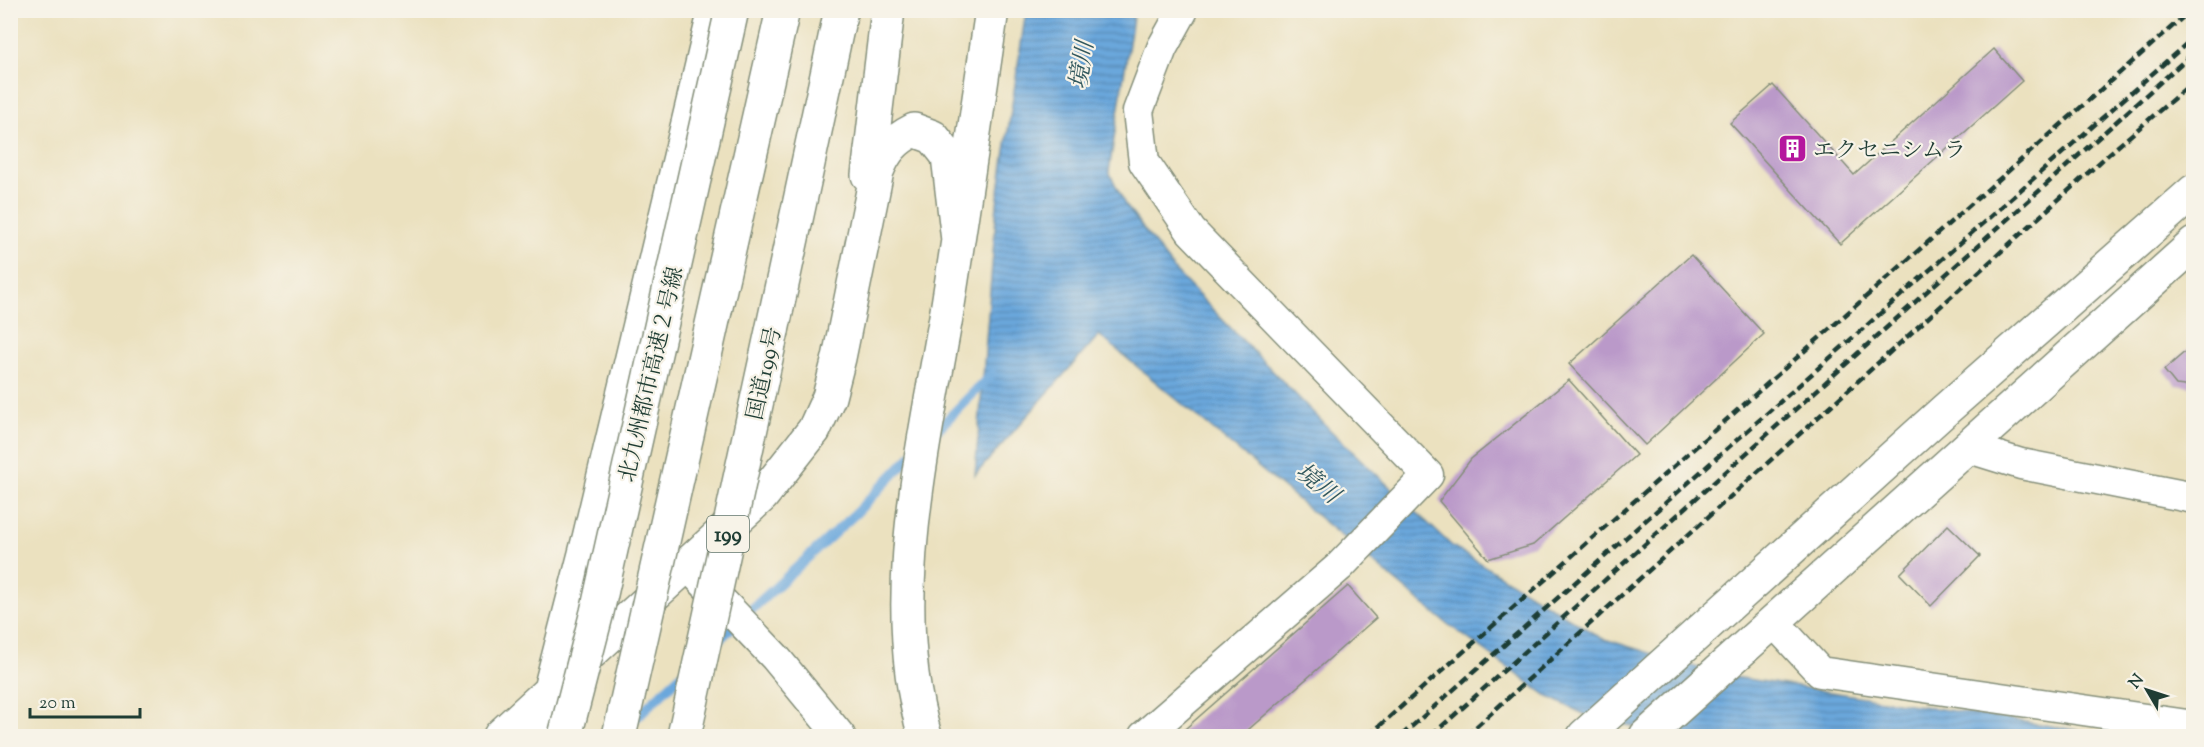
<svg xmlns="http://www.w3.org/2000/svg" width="2204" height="747" viewBox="0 0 2204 747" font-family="'Sorts Mill Goudy','Noto Serif JP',serif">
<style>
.water{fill:url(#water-rules);stroke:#447288;stroke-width:1.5}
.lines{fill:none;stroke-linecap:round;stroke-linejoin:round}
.stream{stroke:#6aa7dc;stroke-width:10}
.building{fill:#ba99c9}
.street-casing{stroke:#858f7a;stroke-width:33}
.secondary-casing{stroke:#858f7a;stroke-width:36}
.highway-casing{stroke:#858f7a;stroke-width:36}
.street{stroke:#fff;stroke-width:30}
.secondary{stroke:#fff;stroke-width:33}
.highway{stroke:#fff;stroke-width:33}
.rail{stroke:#1f3d34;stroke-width:4.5;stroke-dasharray:9 4.5;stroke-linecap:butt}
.highway-bridge-casing{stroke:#858f7a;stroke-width:36;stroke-linecap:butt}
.highway-bridge{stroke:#fff;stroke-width:33}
.labels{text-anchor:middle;stroke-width:4.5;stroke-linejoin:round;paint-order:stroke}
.shield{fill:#f7f3e8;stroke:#60746a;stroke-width:1.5}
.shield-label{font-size:21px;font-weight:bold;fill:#1f3d34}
.poi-label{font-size:22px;fill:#1f3d34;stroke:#f7f3e8;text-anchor:start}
.street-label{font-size:22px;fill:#1f3d34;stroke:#f7f3e8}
.water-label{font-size:24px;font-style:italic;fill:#32585e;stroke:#f7f3e8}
</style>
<defs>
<pattern id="water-rules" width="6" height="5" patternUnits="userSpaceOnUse" patternTransform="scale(1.5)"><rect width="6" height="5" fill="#6aa7dc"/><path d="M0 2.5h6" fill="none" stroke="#5789b3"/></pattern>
</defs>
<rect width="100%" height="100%" fill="#f7f3e8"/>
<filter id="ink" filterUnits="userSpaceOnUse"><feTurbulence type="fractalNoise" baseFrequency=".0167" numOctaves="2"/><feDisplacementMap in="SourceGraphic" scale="12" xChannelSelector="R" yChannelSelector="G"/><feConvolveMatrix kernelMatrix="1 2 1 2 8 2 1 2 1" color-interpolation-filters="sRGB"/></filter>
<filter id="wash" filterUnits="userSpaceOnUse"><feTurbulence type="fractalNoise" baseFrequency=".008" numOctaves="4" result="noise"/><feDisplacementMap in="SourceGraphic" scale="24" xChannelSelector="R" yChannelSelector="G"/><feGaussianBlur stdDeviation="1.35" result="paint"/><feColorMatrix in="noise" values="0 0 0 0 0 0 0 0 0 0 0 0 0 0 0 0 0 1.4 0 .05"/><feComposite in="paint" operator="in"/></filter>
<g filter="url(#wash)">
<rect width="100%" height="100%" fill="#ebe1bf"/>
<path class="water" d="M1026,11H1134L1109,171L1124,203L1176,272L1335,435L1452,546L1601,638L1721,675L2115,736H1686L1594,719L1547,696L1445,622L1099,335L975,475L997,204Z"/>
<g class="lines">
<path class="stream" d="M934,433L992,374
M713,645L856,513L912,455
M632,721L689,668"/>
</g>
<g id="blocks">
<path class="building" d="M1994,49L2022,81L1840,244L1730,123L1773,85L1854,175Z
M1691,255L1764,334L1645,445L1569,364Z
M2194,344V387L2176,385L2164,370Z
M1569,380L1636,455L1533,545L1488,559L1439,501L1471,459Z
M1948,525L1980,556L1931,606L1900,574Z
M1348,586L1376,618L1241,736H1177Z"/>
</g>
</g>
<g filter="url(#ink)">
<use href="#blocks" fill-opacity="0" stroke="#858f7a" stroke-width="1.5"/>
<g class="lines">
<defs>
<path id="street" d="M1966,447L2021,464L2194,498
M688,566L775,657L840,736
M1773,621L1820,672L2194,726
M1144,736L1339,567L1428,475L1191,231L1144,162L1138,111L1162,48L1183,10"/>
<path id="secondary" d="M868,175L888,10
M500,736L762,496L814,430L829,397L839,358L877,171C885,151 894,140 914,130L933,137L948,156L958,240
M538,736L589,538L715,10
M925,736C885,602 924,446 947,311C963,211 977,111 992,10
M1584,736L1945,410L2194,191
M1646,736L2194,244"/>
<path id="highway" d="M772,331L841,10"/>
</defs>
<use href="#street" class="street-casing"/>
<use href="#secondary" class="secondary-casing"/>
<use href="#highway" class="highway-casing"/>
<use href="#street" class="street"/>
<use href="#secondary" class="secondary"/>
<use href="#highway" class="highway"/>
<path class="rail" d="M1368,736L2191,10
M1401,736L2194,37
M1431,736L2194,52
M1466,736L2110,153L2194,81"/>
<defs>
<path id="highway-bridge" d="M565,736L597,612L732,10
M619,736L783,10
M684,736L772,331"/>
</defs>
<use href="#highway-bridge" class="highway-bridge-casing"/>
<use href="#highway-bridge" class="highway-bridge"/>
</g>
</g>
<defs>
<symbol id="building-square" viewBox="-11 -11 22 22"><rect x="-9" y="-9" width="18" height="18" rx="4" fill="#b5179e" stroke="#f7f3e8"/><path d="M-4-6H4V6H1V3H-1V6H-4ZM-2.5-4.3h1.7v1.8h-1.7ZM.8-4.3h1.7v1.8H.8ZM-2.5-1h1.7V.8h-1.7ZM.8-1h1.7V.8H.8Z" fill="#fff"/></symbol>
</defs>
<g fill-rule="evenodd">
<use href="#building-square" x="1776" y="132" width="33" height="33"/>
</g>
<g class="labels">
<rect class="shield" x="707" y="516" width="42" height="36" rx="4.5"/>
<g class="shield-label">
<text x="728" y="541">199</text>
</g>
<g class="poi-label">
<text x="1813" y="157">エクセニシムラ</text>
</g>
<g class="street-label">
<text transform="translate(763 373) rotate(-78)" y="8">国道199号</text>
<text transform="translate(650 374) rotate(-77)" y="8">北九州都市高速２号線</text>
</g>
<g class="water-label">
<text transform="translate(1081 65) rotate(-81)" y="8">境川</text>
<text transform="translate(1318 483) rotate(39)" y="8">境川</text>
</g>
</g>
<rect width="2204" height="747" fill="none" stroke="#f7f3e8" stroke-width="36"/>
<g transform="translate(2147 690) rotate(309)" stroke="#f7f3e8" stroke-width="4.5" paint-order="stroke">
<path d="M0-4.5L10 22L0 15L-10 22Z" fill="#1f3d34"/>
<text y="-9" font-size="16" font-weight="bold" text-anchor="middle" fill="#1f3d34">N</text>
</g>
<path d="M30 708v9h110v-9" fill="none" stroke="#1f3d34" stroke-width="3"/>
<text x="39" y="708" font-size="18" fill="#1f3d34" stroke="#f7f3e8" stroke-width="4.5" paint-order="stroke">20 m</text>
</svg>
